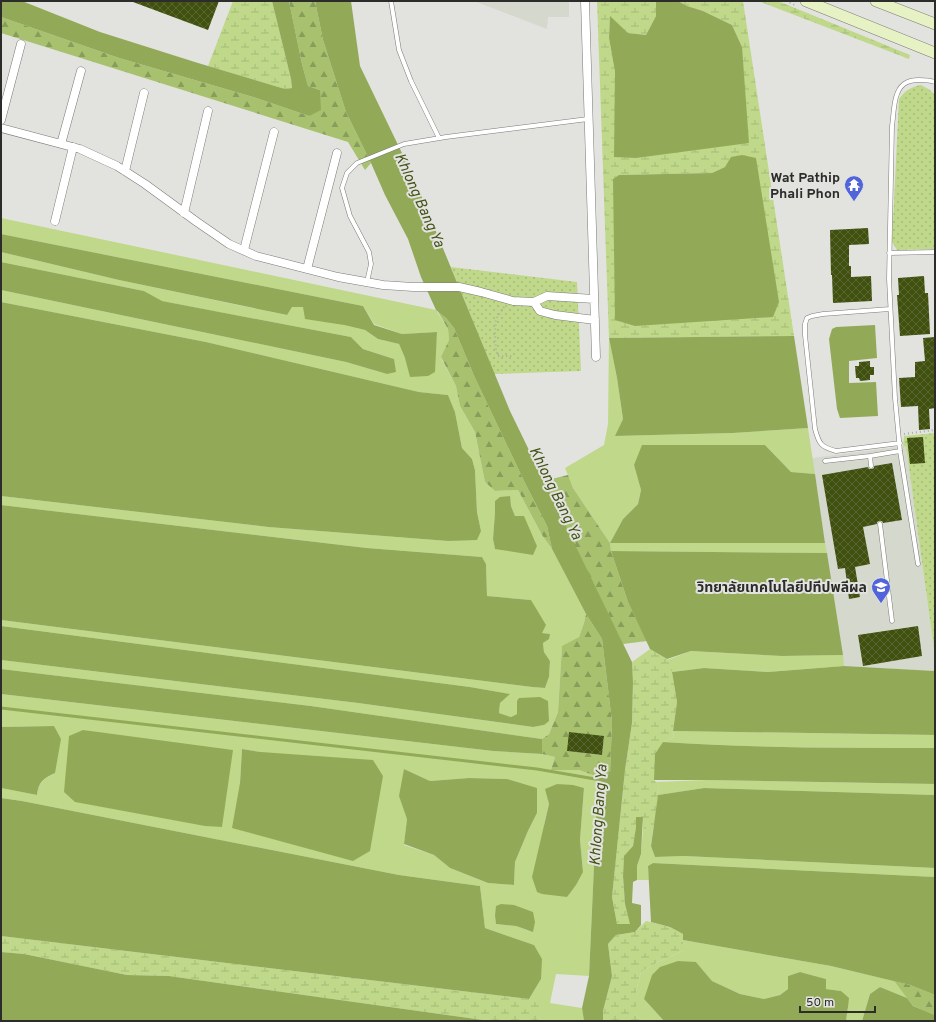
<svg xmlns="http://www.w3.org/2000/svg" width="936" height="1022" viewBox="0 0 936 1022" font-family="Overpass,'Noto Sans Thai',sans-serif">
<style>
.built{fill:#d4d8cd}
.green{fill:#c0d88a;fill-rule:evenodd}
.forest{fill:url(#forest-firs);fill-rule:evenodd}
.wetland{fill:url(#wetland-marsh);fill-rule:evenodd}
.garden{fill:url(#garden-dots)}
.water{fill:#92aa58}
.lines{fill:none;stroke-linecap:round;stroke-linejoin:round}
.stream{stroke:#92aa58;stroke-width:3}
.building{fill:url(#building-cross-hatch)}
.service-casing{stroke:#7a7b77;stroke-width:5}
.minor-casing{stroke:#7a7b77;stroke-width:9}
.secondary-casing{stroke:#7a7b77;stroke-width:12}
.path{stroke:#abaca9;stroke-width:2;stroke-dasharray:1 3;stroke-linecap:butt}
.service{stroke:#fff;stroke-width:4}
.minor{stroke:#fff;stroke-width:8}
.secondary{stroke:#e6f2c4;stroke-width:11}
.labels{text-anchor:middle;stroke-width:4;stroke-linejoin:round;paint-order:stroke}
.poi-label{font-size:14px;font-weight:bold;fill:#2c2c2b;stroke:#e2e3df;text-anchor:end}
.water-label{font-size:15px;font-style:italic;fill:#435217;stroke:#e2e3df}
</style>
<defs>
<pattern id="forest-firs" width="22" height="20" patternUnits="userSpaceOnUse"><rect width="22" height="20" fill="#a8c16e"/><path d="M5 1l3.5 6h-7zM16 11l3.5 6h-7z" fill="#899d5b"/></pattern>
<pattern id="wetland-marsh" width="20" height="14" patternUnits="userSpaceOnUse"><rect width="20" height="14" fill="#c0d88a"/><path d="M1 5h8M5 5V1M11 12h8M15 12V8" fill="none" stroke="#a5ba77"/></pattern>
<pattern id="garden-dots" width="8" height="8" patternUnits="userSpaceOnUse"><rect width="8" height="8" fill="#c0d88a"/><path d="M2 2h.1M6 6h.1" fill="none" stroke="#a5ba77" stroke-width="1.8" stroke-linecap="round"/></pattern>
<pattern id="building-cross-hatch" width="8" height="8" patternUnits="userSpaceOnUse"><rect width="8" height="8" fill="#40500f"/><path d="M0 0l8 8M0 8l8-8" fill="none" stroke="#5a6632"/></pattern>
</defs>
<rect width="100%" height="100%" fill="#e2e3df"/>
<path class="built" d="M474,1H569V17H548L547,29Z
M906,446L935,656V671L844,666L812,458Z"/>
<path class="green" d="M1,218L436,310L448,329L449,340L441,358L456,386L460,406L475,432L485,482L495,491L518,490L542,535L552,549L586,614L584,623L579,637L562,647L558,712L549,734L542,739L311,706L1,669V660L358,703L533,727L544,725L517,701V714L511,717L499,713L500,703L509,694L470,687L1,626V620L532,687L545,688L549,677L550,661L544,652L543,643L550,634L541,633L531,600L487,596L486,564L482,557L367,548L1,505V496L268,527L448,541L481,531L477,512L475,470L472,459L462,448L455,412L448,395L419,392L206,342L1,302V290L346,362L387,374L394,359L363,349L351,337L161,301L144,291L1,262V252L119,280L286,315L292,307H303L344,325L365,330L378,339L399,344L405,358L435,354L437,332L402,334L374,324L363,306L1,234ZM509,496L511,506L515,516L524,517L537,546L503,549H495L493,539L495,512V501Z
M609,338L617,378L623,419L616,436L733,433L808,428L815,474L791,472L765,445L634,465L641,490L638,504L623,519L610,543H825L827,553L611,551L610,543L573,488L565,468L604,445L608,424Z
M691,651L782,656L843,655L844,666L768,672L704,668L672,672V663L667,660Z
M1,694L493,751L542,754L555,757L551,770H579L598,777L589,976L556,974L550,1003L582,1008L584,1021H538V1020L539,1006L529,999L541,979L534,945L485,928L480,886L399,875L22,801L1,798V788L37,795C39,781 44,779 55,773L54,726L1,727ZM242,749L261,752L240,783ZM404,769L430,781L469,778L507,779L537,813L528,831L515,862L514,885L488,883L450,868L434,855L404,845L407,819ZM557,784L584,788L580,840L583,872L544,825L549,804L546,790ZM495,916L532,932L516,926L496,924Z
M673,731L935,735V748C845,748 754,748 663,742L674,737Z
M706,780L935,784V795L704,788L658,795L659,786L655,782Z
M643,829H653L651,846L655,857L684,856L935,868V877L653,863L648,866L649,880H637V866L641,854Z
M683,940L831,966L894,981L907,998L880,987L870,994L862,1021H846L848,1007L841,991L826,989V979L800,972L788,976V989L780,995L764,999L740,994L712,981L696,962L644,999L664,1021H641L636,1014V991L641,972L658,962L683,951Z"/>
<path class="forest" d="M289,1H315L323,40L346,112L371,163L365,170L348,142L1,33V17L119,58L253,97L309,116L320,90L308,86L302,64Z
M437,310L446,318L454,328L475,378L524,481L547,526L552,549L542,535L518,490L495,491L485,482L475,432L460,406L456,386L441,357L449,340L448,329Z
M568,475L573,488L610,543L611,551L628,602L647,641L623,644L543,481Z
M586,614L602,639L612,722L610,774L598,777L579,770H551L555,757L542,754V739L549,734L558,712L562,646L579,637L584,623ZM604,736L602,755L567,751Z
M894,981L910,985L935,995V1015L913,1006Z"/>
<path class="wetland" d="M233,1H272L291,79L292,88L285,89L208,66Z
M597,1H656V16L646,35L628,33L610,17L609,38L615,72L742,47L732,25L703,11L687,6L678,1H743L794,336L609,338ZM725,167L773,317L619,175L712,173Z
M758,1H778L910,55L909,59Z
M650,649L672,662V672L677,702L673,731L674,737L663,742L654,780L659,786L657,809L653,829H643V817H636V827L633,846L624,857L623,876L625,904L631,924H617L612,897L625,770L632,723L633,682L632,662Z
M646,921L670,927L683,934V951L658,962L641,972L636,991V1014L641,1021H603V1011L612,976L608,944L616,935L635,932Z
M1,936L529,999L540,1005L538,1020V1021H490L169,976L127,975L24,954L1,952Z"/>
<path class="garden" d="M921,85L930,90L935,95V249L897,250L892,242L899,99C905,91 910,87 921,85Z
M451,267L577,282L581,371L494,374Z
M935,433V656L906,446L903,447L904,436Z"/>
<path class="water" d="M1,1H22L100,32L198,63L285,89L292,88L291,79L272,1H289L302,64L308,86L320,90L321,110L309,116L253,97L119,58L1,17Z
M315,1H351L360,66L414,178L510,411L632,662L633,682L632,723L625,770L612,897L617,924H630L625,904L623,876L624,856L633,846L636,827V817H643L642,834L641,854L637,866V880L633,882L632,903L641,905V925L635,932L616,935L608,944L612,976L603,1011V1021H584L582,1008L589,976L598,777L610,774L612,722L602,639L586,614L552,549L547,526L524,481L475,378L454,328L446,318L436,310L421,277L408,239L385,195L371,163L346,112L323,40Z
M656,1H678L687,6L703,11L732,25L742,47L749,143L636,158L614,157L615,72L609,38L610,16L628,33L646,35L656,16Z
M742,155L756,158L779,302L773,317L635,326L615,320L613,179L619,175L712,173L725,167L731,157Z
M1,234L363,306L374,325L402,334L437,332L435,372L428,376L410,377L405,358L399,344L378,339L365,330L344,325L305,319L303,307H292L287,315L119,280L1,252Z
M1,262L144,291L162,301L351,337L363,349L394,359L396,372L387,374L346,362L1,290Z
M1,302L206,342L419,392L448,395L455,412L462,448L472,459L475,470L477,512L481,531L477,540L448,541L268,527L1,496Z
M875,325L877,358L849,361V383L876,382L878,416L840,418L837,409L829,339L832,329L836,327Z
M794,336L808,428L733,433L615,436L623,419L617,378L609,338Z
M642,445H765L791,472L815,474L825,543H610L623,519L638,504L641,490L634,465Z
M510,496L511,506L515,516H524L537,546L533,555L495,549L493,539L495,512V501L500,497Z
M1,505L367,548L482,557L486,564L487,596L531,600L546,625L542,633L550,634L549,639L543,643L544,652L550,661L549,677L545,688L532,687L1,620Z
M611,551L827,553L843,655L782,656L691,651L667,659L650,649L628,602Z
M1,626L470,687L510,694L500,703L499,713L511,717L517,714V701L519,698L540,697L548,701L549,721L544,725L533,727L358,703L1,660Z
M844,666L935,671V735L673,731L677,702L672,672L704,668L768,672Z
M1,669L311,706L542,739V754L493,751L1,694Z
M54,726L61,739L55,773C43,779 39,781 37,795L1,788V727Z
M83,730L233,750L222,827L205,826L75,802L64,792L69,736Z
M663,742C754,748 845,748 935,748V784L706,780H654L655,754Z
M242,749L261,752L373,760L383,776L370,851L353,861L232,828L240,783Z
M404,769L430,781L469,778L507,779L537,788V813L528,831L515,862L514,885L488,883L450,868L434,855L404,844L407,819L399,796Z
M557,784L573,785L584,788L580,840L583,872L576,885L567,897L542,894L537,892L532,877L549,804L545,789Z
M704,788L935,795V868L684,856L655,857L651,846L658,795Z
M1,798L22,801L399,875L480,886L485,928L534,945L542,959L541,979L529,999L1,936Z
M653,863L935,877V995L910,985L831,966L683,940V934L670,927L651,922L648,866Z
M501,904L514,905L533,912L535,922L533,932L516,926L496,924L495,916L496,906Z
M1,952L24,954L127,975L169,976L490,1021H1Z
M678,961L696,962L712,981L740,994L764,999L780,995L788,989V976L800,972L826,979V989L841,991L849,998L848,1007L846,1021H664L644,999L652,975L660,967Z
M880,987L907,998L913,1006L935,1015V1021H862L870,994Z"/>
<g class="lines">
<path class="stream" d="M1,708L537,769L601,780"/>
</g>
<path class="building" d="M134,1H219L208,30L133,2Z
M868,228L869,244L849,245V266H851V277L871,276L872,301L833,303L832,275H831L830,230Z
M924,276L925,293H928L930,334L900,336L897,295H899L898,278Z
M935,337V408L929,409L930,429L919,430L918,406L901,407L899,378L915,377V362L925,361L923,338Z
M870,361V367H874V375H870V380L860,381L859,378H856L855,366H859V362Z
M923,437L925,463L910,464L907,438Z
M892,463L902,520L883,523L882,521H879L877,522V524L863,527L870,564L855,567L860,597L849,599L845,568L838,569L822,475L868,467L869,469H872L874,468V466Z
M918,626L922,656L863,666L858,635Z
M569,732L604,736L602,755L567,751Z"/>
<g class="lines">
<defs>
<path id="service" d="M391,1L399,50L411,81L439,138
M889,253L935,252
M367,282L371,264L369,252L350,216L342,188L347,173L357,163L404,144L446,137L588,119
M890,309L823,314L812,316L807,318L805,324V335L815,429C819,444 821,447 836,451L900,443
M870,456L871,466
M825,461L870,456L900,451
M880,524L892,621
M918,564L900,451L895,398L889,279L892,126C894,114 893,92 904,84C908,81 914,80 919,80C925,80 929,80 935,82"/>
<path id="minor" d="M585,1L596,357
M1,120L21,44
M1,128L80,149L117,166L145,184L197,222L229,244L256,256L338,277L383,285L413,287H459L481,292L513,301L534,302L547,296L594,299
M61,144L81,71
M125,171L144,93
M184,213L208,111
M55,221L73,147
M244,250L274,132
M307,269L337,153
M534,302L540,311L555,315L595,320"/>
<path id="secondary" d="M806,1L935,53
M876,1L935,24"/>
</defs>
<use href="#service" class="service-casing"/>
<use href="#minor" class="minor-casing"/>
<use href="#secondary" class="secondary-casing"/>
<path class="path" d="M786,1L797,6
M504,307L496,319L495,334L496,350L498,356H513
M904,434L935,430"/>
<use href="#service" class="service"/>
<use href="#minor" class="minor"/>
<use href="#secondary" class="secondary"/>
</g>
<defs>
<symbol id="temple-pin" viewBox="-11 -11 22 30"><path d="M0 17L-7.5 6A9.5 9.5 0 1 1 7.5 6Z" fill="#5164d9" stroke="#e2e3df"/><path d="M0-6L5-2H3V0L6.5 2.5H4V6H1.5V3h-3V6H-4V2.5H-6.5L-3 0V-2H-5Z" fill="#fff"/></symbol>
<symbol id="university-pin" viewBox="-11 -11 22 30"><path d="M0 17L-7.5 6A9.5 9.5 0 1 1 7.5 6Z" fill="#5164d9" stroke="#e2e3df"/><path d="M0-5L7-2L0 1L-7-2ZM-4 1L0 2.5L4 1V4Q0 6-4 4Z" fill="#fff"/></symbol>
</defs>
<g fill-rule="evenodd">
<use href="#temple-pin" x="843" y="174" width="22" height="30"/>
<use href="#university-pin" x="870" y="576" width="22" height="30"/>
</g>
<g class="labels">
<g class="poi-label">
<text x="840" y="182">Wat Pathip<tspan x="840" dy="16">Phali Phon</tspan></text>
<text x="867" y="592">วิทยาลัยเทคโนโลยีปทีปพลีผล</text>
</g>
<g class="water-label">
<text transform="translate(420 200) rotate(66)" y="5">Khlong Bang Ya</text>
<text transform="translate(556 493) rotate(64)" y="5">Khlong Bang Ya</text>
<text transform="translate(598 815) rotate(-86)" y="5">Khlong Bang Ya</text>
</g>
</g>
<rect width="936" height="1022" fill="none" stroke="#2c2c2b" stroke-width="4"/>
<path d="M800 1006v6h75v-6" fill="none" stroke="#2c2c2b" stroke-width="2"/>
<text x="806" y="1006" font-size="12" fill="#2c2c2b" stroke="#e2e3df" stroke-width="3" paint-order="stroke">50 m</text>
</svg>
